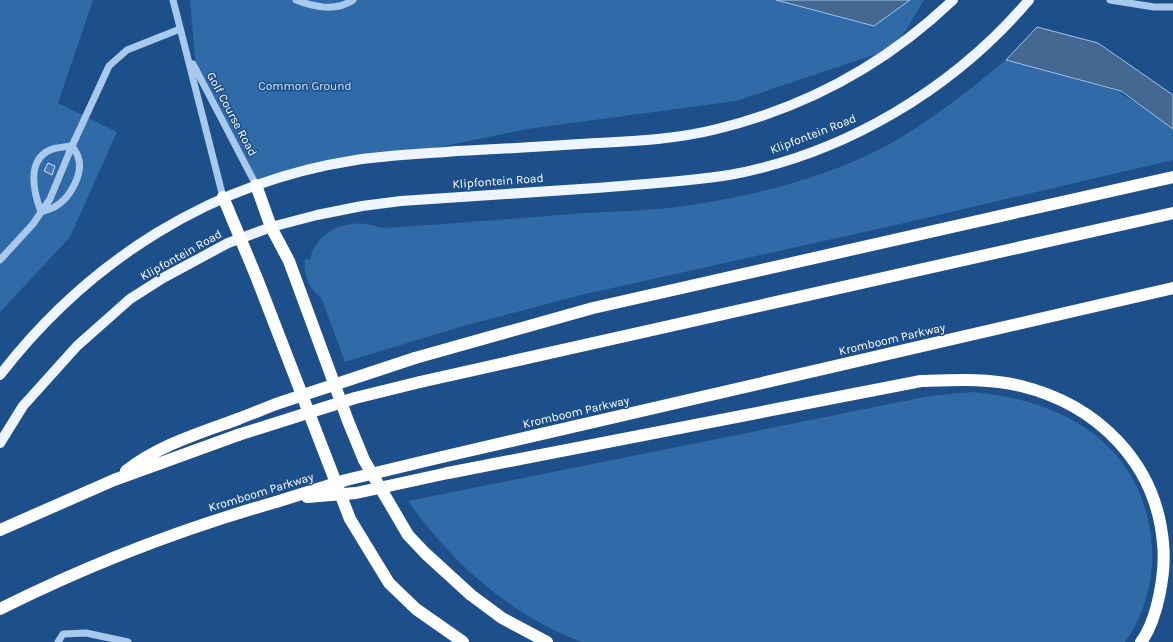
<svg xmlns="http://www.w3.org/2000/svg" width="1173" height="642" viewBox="0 0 1173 642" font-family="Karla,sans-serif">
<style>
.green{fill:#306aa8}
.water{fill:#446892;stroke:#9cc4ee}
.building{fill:#4a7cb4;stroke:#cee2f9}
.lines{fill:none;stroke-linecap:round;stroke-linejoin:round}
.minor{stroke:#a8c9ec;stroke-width:7}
.major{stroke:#eef5ff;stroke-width:10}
.highway{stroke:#fff;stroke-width:12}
.highway-bridge{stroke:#fff;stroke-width:12}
.labels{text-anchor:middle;stroke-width:3;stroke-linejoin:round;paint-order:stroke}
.park-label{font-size:12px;fill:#cee2f9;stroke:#1d508a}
.street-label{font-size:12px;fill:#fff;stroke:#1d508a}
</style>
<rect width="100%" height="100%" fill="#1d508a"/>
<path class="green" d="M0,0H93L58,103L117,132L70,237L0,312Z
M190,0H924L895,48L736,101L527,129L256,185L196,69Z
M1006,60L1121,92V94L1138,104L1173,129V160L900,224L581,295L463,326L345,362L321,297C309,290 303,273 305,259L310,260C315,234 341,221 366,224C372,225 378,227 384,228C447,224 510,219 573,214C612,211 652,211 692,205C756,195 824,178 882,148C927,124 967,92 1006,60Z
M971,392C1064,399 1146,446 1152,548C1154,580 1144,616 1125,642H582C510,615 452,563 408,501L930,396Z"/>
<path class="water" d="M776,0H910L874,26Z
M1037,27L1098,43L1173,95V129L1121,91L1006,60Z"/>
<path class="building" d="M48,163L55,166L52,175L44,171Z"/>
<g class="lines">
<path class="minor" d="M173,0L223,197
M296,0C314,7 335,12 353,0
M1110,0L1154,7H1173
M193,64L256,185
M41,212C34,193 26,161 50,150C56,147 65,147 72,146
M41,212C46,210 52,209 56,206C70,198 84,173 78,157C77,153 74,149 72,146
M0,260L33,224L50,199L72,146L109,66L127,50L180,29
M58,642L63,634L86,633L128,642"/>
<path class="major" d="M0,375C89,260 212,182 356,160C390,155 424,154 457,151C503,149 550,146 596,143C636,141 678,139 717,129C807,107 886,64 953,0
M0,443L23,406L77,346L130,299L163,278L228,243L271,227L317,215L362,206L401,201C466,197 531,192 596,188C641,184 685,182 729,175C845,154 953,89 1029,0"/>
<path class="highway" d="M256,185L271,227L289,261L348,421L364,460L408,535L425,553L471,595L502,618L547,642
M223,197L256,276L350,519L389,583L416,609L463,642
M415,358L593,308L1173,177
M420,382L1173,213
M442,457L1173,288
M126,471C159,445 200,433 238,419
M448,473L921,381C954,380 989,378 1021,386C1098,405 1156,463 1163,543C1166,571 1158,619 1141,642
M0,530L114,480L238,435
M0,609C88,565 181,529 276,502"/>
<path class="highway-bridge" d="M238,419L276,404L415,358
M238,435L355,398L420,382
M307,497L356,493L448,473
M276,502L346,480L442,457"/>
</g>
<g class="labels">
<g class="park-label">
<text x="305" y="90">Common Ground</text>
</g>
<g class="street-label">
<text transform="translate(232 114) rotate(62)" y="4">Golf Course Road</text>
<text transform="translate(813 134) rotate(-21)" y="4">Klipfontein Road</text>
<text transform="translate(498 181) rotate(-4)" y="4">Klipfontein Road</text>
<text transform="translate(181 255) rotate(-29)" y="4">Klipfontein Road</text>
<text transform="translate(892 339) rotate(-13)" y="4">Kromboom Parkway</text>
<text transform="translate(576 412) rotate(-13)" y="4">Kromboom Parkway</text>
<text transform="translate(261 492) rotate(-17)" y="4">Kromboom Parkway</text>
</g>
</g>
</svg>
